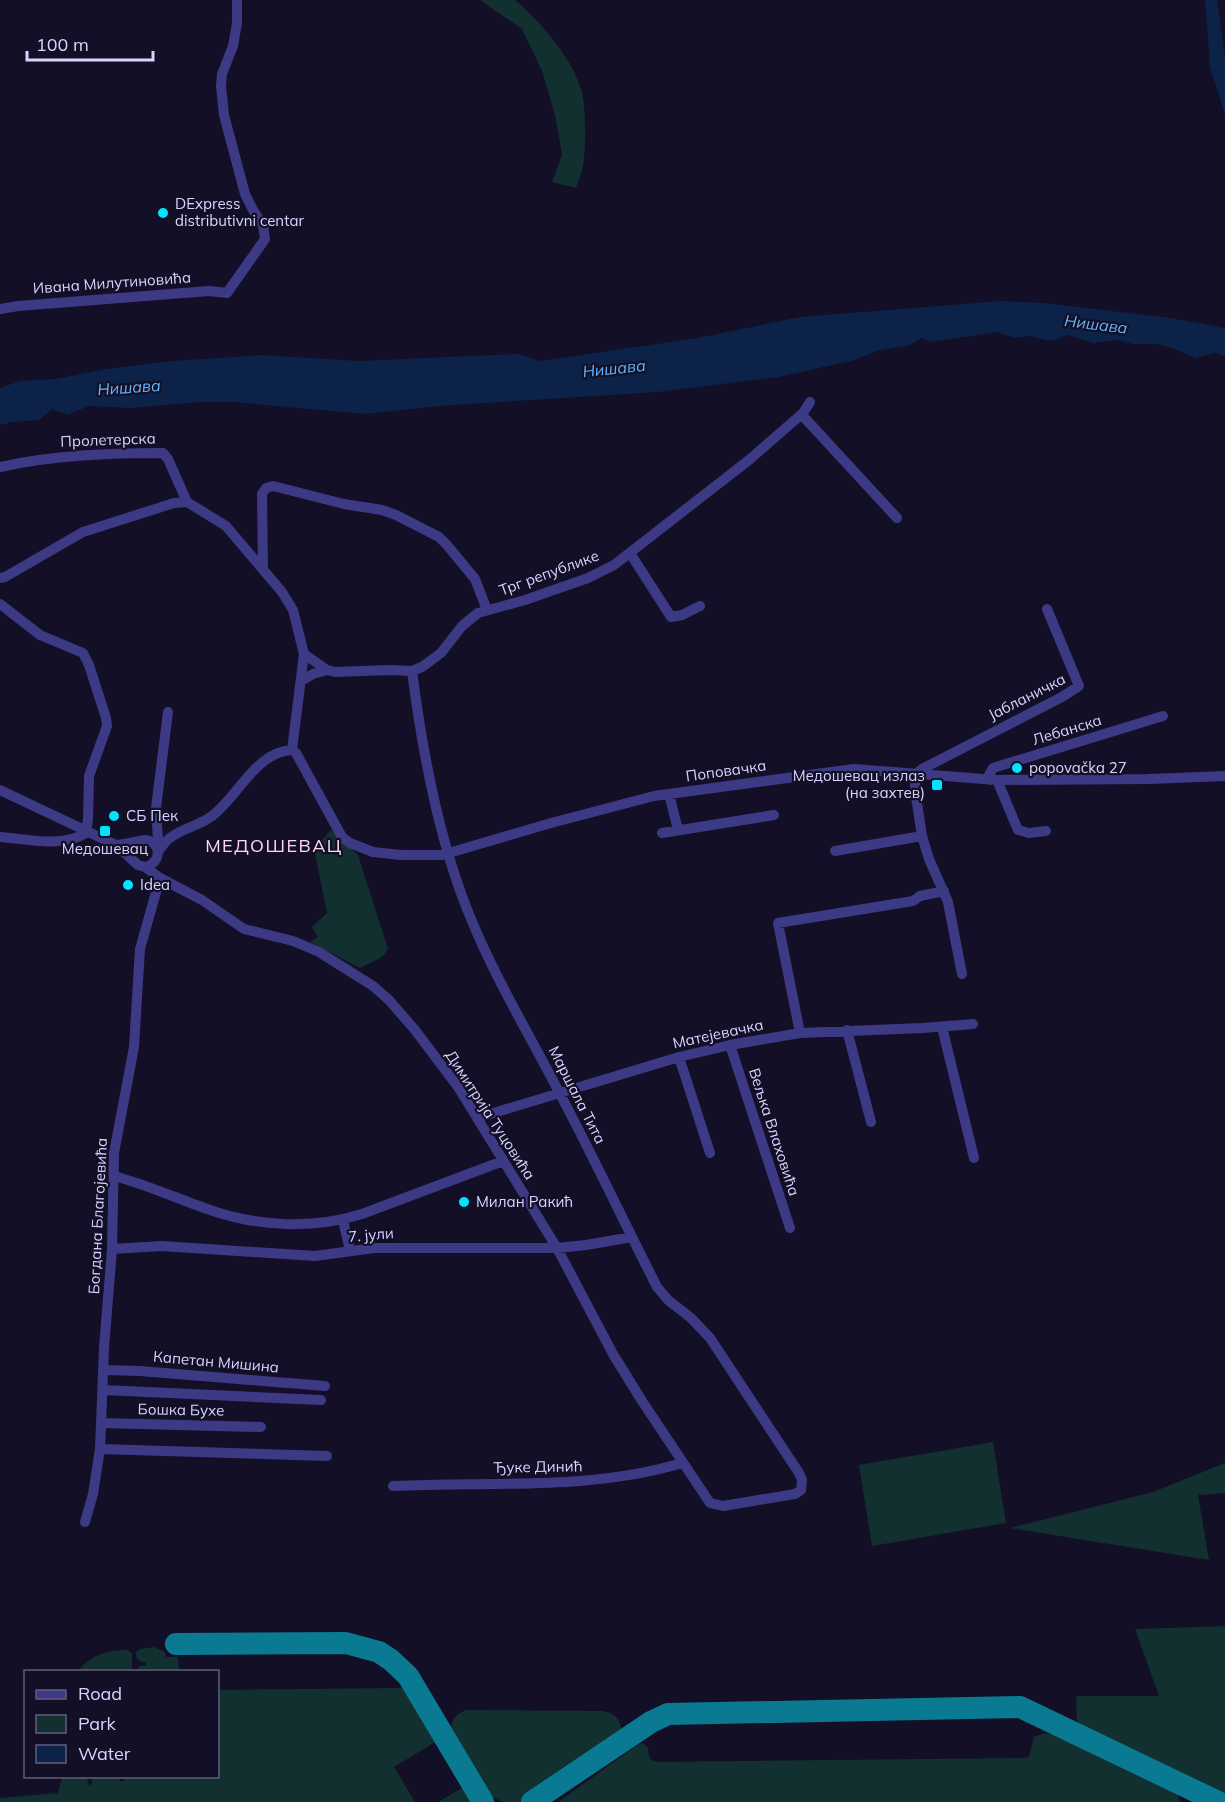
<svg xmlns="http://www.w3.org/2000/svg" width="1225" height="1802" viewBox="0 0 1225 1802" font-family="Mulish,sans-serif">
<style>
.green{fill:#12302f}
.water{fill:#0c2248}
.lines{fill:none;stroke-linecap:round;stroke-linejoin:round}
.taxiway{stroke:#0a7a92;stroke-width:22}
.minor{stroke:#3d3a85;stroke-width:10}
.poi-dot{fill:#00e5ff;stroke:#130f26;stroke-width:2}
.labels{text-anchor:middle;stroke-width:4.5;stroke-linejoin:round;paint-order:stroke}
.poi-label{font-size:15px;fill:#d9d4ff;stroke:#130f26;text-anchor:start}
.street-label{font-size:15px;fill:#d9d4ff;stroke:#130f26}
.water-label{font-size:16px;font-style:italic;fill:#62b6ff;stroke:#130f26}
.quarter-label{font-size:18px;letter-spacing:1.5px;fill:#ffd6f0;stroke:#130f26}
</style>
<rect width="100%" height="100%" fill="#130f26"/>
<path class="green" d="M480,0H515C541,22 573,59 582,92C586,108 586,149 583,166C582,173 578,181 576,188L552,182L562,155L555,115L542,71L522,29Z
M331,830L358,855L388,949L382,957L360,968L310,942L318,937L312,927L327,913L314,849Z
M993,1442L1006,1523L872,1546L859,1465Z
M1225,1463V1493L1198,1495L1209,1560L1010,1528L1153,1492Z
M1225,1626V1799L1088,1733L1077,1725L1076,1696H1159L1135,1629Z
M154,1647L165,1652L166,1657H178L179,1671H136L140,1666H146V1662H141L136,1657V1652L140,1649Z
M127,1650L132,1653V1671H78C91,1655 107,1650 127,1650Z
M401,1688L408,1693L437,1741L394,1767L415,1802H0V1798L58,1793L62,1777H87L88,1785L92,1784V1777H119L120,1781H124V1776H218V1690Z
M466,1710L603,1711C615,1713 621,1720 622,1732L618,1739L528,1802H503L493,1797L485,1789L453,1737C449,1724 453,1715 466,1710Z
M1044,1733L1054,1735L1170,1789L1177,1792L1180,1802H558L639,1744L643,1743L648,1748C649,1755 648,1760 657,1762L1022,1758L1029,1757L1034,1737Z
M465,1786L475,1802H438Z"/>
<path class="water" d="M1205,0H1217L1225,57V115L1210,67Z
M1001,301L1044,303L1171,318L1225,328V356L1214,353L1196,358L1169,347L1155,344H1133L1117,340L1094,343L1068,335L1052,341L1029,336L1015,338L997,332L932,342L921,338L910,345L877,351L855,360L778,377L658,392L439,406L365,414L233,402H201L130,408L89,406L67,415L52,409L39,420L12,422L0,425V388L20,381L55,379L106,369L171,361L219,358L262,355L358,361L518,354L540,361L698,338L800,317Z"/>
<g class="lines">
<path class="taxiway" d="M176,1644L346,1643L379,1652L391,1660L408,1676L483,1802
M532,1802L651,1722L668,1714L1020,1707L1218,1802"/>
<path class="minor" d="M0,309L18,306L209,291L227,293L265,239L263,225L253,210L245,194L224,115L221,86L222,74L233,46L237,23V0
M802,415L897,518
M0,467C54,455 108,453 163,453L168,459L187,502
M630,553L671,617L682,615L700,606
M263,568L262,494L266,488L273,486L344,504L382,510L396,515L439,537L447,545L475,579L487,610
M0,578L5,577L83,532L174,503L187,502L226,526L282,592L293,610L304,654L292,750
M0,604L40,635L83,653L89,665L106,718L107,726L89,776L88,819L86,833C62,848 27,839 0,837
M304,654L327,670L335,672L390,670L412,671L422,667L441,653L462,626L478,613L525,600L588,578L614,565L749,460L803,413L810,402
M301,681L313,674L327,670
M292,750L296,753L342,837L350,843L373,852L401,855H442L551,823L654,796L854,769L997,780L1149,779L1225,776
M915,775L922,769L1062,697L1079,686L1047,609
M915,775V790L922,836L929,859L948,902L962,974
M989,780V775L993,768L1163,716
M997,780L1018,830L1029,833L1046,831
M0,790L116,845L138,865L145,867L160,878L202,900L244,929L293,941L319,952L373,986L389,1000L415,1030L458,1087L557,1248L613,1354L642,1401L710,1503L723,1506L795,1494L801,1490L802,1480L799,1473L710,1338L691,1318L668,1300L657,1287C624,1222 593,1156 559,1092C528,1032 492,973 467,909C438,836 422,749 412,671
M669,794L678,830
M662,833L774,815
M158,840L156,808L168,712
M116,845C122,845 141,840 145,840C162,842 162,863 145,867
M835,851L922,836
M158,852C162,847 165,841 170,838C182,828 199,826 212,816C239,796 255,752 292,750
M942,1027L974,1158
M847,1030L871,1122
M800,1033L778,923L913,901L920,896L944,891
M730,1045L790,1228
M679,1057L710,1153
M477,1118L679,1057L730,1045L800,1033L923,1028L973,1024
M114,1176C148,1185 180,1200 213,1211C261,1227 314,1229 362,1214L503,1161
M343,1220L350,1251
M112,1249L162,1246L315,1256L374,1248H557L586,1245L632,1237
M104,1370L140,1371L325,1386
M103,1390L321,1400
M101,1423L261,1427
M100,1449L327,1456
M393,1486C489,1481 589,1491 682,1463
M85,1522L93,1494L100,1449L104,1348L112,1249L114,1153L134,1047L140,949L160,878"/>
</g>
<g class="poi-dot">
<circle cx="163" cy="213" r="6"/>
<circle cx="1017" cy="768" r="6"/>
<rect x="931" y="779" width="12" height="12" rx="3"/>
<circle cx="114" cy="816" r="6"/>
<rect x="99" y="825" width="12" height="12" rx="3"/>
<circle cx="128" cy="885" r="6"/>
<circle cx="464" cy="1202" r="6"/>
</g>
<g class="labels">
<g class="poi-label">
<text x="175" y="209">DExpress<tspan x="175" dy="17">distributivni centar</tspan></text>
<text x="1029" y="773">popovačka 27</text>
<text x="925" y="781" text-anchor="end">Медошевац излаз<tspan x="925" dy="17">(на захтев)</tspan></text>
<text x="126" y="821">СБ Пек</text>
<text x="105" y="854" text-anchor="middle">Медошевац</text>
<text x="140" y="890">Idea</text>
<text x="476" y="1207">Милан Ракић</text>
</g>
<g class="street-label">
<text transform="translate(112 283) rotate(-4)" y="5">Ивана Милутиновића</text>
<text transform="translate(108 440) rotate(-2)" y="5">Пролетерска</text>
<text transform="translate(549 573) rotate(-20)" y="5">Трг републике</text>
<text transform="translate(1027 697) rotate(-27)" y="5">Јабланичка</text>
<text transform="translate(1067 730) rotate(-17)" y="5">Лебанска</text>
<text transform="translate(726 771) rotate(-8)" y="5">Поповачка</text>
<text transform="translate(718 1034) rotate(-12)" y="5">Матејевачка</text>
<text transform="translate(577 1095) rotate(63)" y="5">Маршала Тита</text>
<text transform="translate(490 1115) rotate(57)" y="5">Димитрија Туцовића</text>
<text transform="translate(774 1132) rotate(72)" y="5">Вељка Влаховића</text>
<text transform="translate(98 1216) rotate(-87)" y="5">Богдана Благојевића</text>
<text transform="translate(371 1235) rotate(-5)" y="5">7. јули</text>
<text transform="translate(216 1362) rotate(5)" y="5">Капетан Мишина</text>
<text transform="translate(181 1410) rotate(1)" y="5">Бошка Бухе</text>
<text transform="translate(538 1467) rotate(-1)" y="5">Ђуке Динић</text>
</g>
<g class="water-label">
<text transform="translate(1096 324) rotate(7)" y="6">Нишава</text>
<text transform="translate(614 368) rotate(-6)" y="6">Нишава</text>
<text transform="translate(129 387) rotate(-4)" y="6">Нишава</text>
</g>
<g class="quarter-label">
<text x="274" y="852">МЕДОШЕВАЦ</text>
</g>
</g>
<rect x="24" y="1670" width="195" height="108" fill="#130f26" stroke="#625e7d" stroke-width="1.5"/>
<rect x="36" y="1690" width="30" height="9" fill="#3d3a85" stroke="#625e7d" stroke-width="1.5"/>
<text x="78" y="1700" font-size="18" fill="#d9d4ff">Road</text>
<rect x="36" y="1715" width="30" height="18" fill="#12302f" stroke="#625e7d" stroke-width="1.5"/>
<text x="78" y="1730" font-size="18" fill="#d9d4ff">Park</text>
<rect x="36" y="1745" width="30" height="18" fill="#0c2248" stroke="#625e7d" stroke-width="1.5"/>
<text x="78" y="1760" font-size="18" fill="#d9d4ff">Water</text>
<path d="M27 51v9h126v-9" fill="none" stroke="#d9d4ff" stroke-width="3"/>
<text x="36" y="51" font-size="18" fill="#d9d4ff" stroke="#130f26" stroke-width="4.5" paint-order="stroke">100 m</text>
</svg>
